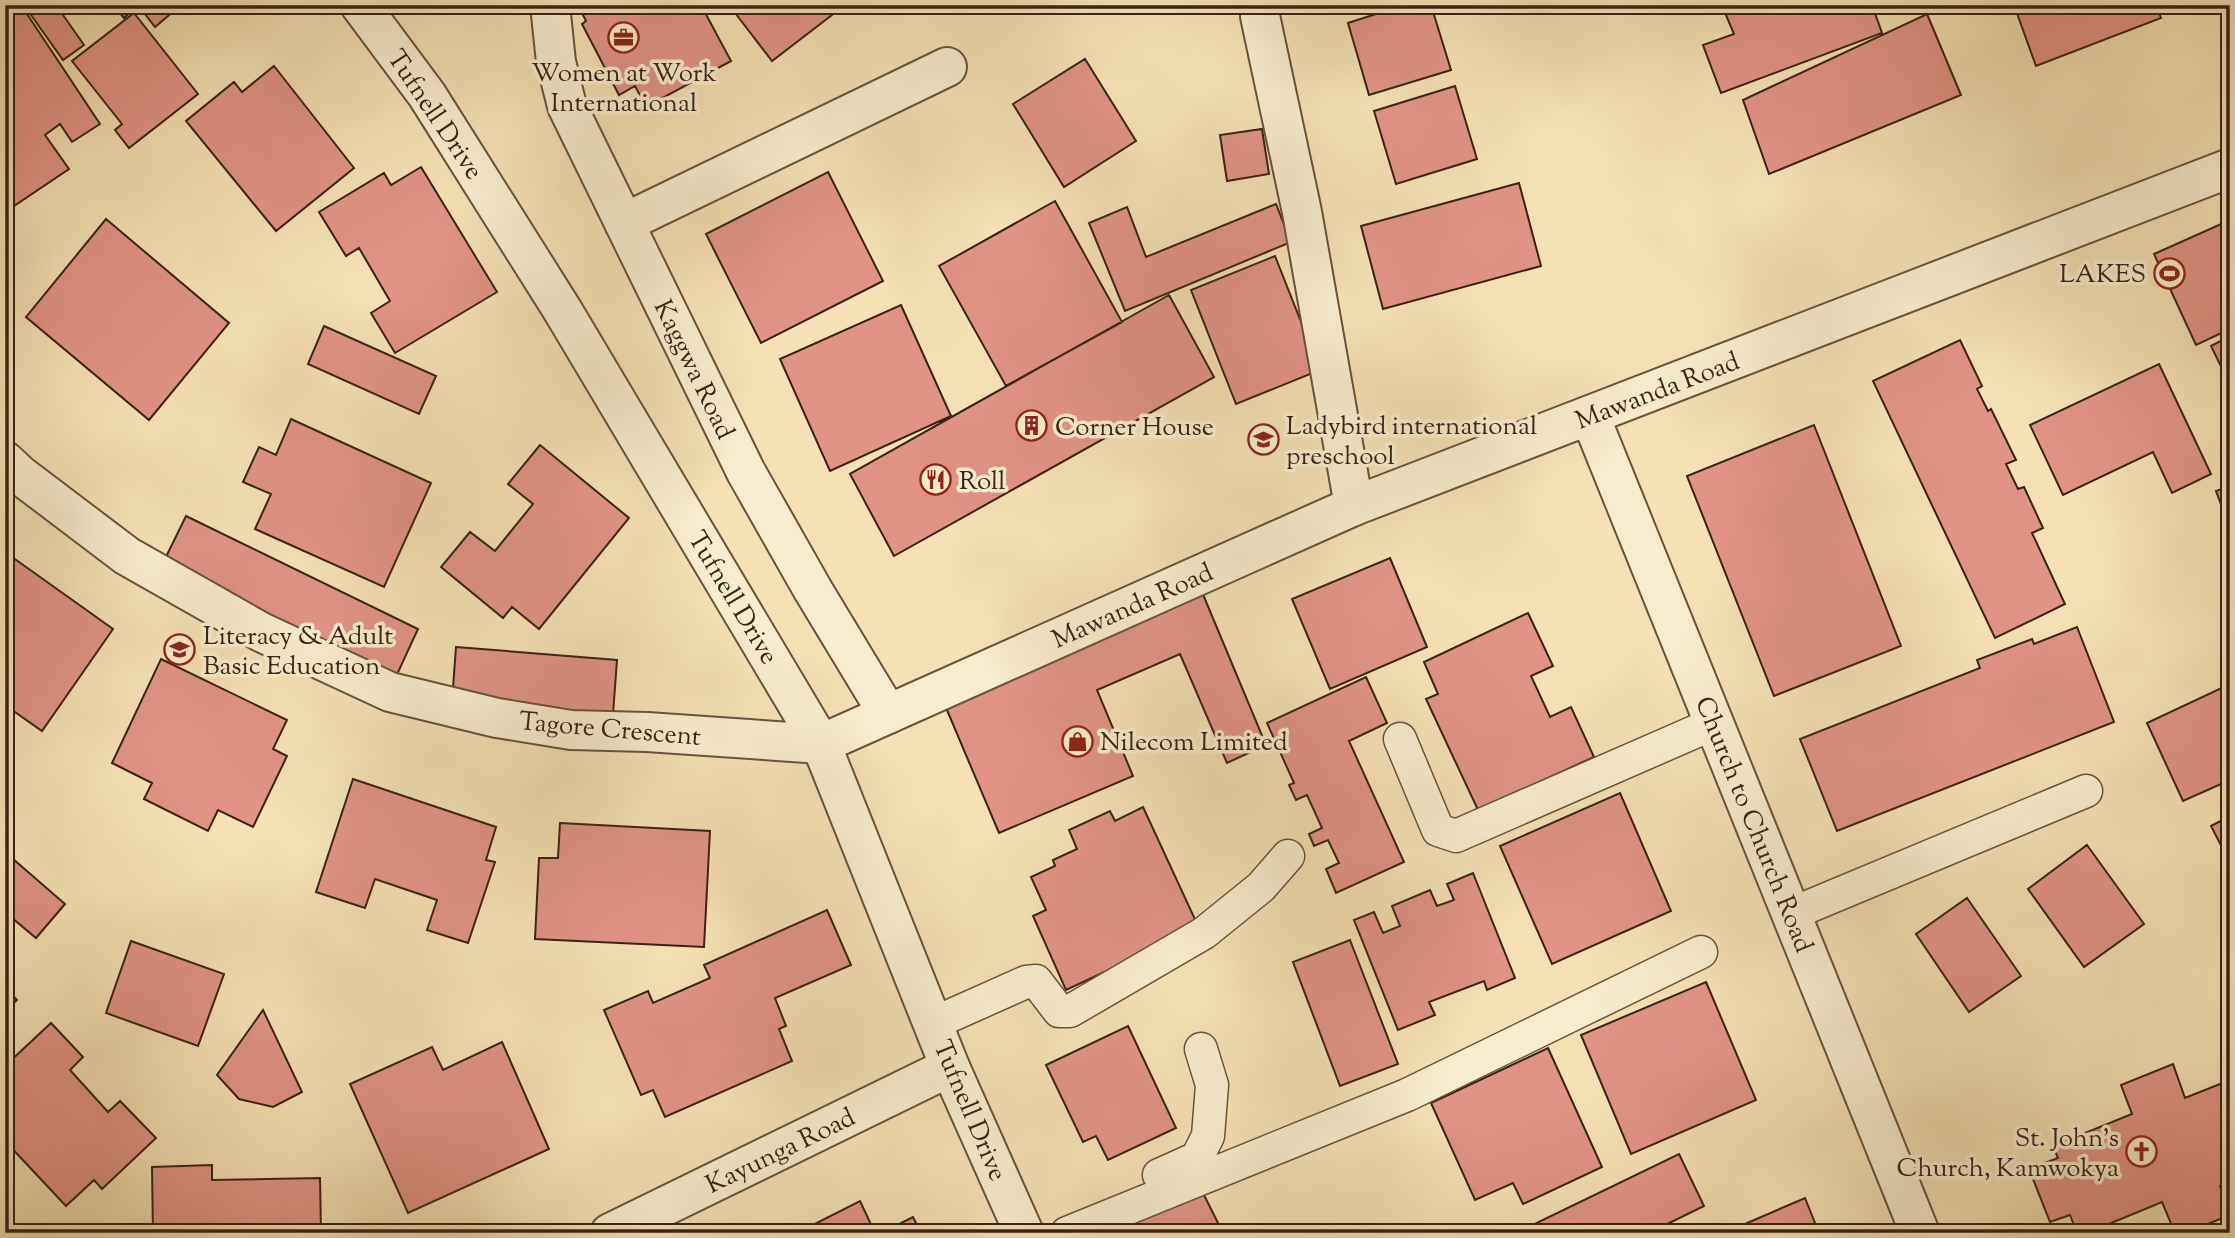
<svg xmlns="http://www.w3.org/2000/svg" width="2235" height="1238" viewBox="0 0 2235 1238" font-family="'Sorts Mill Goudy',serif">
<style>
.building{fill:#e19386;stroke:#382216;stroke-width:2}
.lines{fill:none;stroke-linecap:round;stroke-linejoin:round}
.service-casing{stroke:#67523e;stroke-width:35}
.minor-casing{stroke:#67523e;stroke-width:42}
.tertiary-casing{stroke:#67523e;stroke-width:42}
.service{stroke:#f8ecce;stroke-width:32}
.minor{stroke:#f8ecce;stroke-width:38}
.tertiary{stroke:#f8ecce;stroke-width:38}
.labels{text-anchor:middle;stroke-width:7;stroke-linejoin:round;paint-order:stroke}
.poi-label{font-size:26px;fill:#382216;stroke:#f8ecce;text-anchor:start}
.street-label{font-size:26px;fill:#382216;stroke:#f8ecce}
</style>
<rect width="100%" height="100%" fill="#f5e1b4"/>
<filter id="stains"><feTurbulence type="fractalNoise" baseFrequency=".00286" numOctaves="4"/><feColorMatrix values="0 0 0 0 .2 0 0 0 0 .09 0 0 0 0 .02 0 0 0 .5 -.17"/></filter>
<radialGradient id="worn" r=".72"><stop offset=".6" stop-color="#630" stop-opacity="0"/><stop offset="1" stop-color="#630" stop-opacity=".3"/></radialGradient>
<path class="building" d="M5,5H21L100,124L72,142L60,124L45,135L69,169L5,212Z
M24,5H56L84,45L63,60Z
M113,5H181L155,27L138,5L124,18Z
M578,5H701L731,61L646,107L635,86L619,95L582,24L586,21Z
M729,5H845L772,61Z
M1404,5H1431L1451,70L1369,95L1348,23Z
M1751,5H1872L1882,33L1721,93L1703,45L1734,34L1726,15Z
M2014,5H2156L2161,18L2036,66Z
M134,13L198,94L129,148L115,130L122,124L72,61Z
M1927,14L1961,95L1769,174L1743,100Z
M1085,59L1136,141L1064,187L1013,104Z
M274,66L354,168L276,231L186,121L234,82L242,92Z
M1455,86L1477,159L1396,184L1374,111Z
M1262,129L1269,174L1227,181L1220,135Z
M421,167L497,292L395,353L371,313L390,301L359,248L346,256L319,212L384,173L391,185Z
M828,172L883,281L761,343L706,234Z
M1519,183L1541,266L1383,309L1361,226Z
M1055,201L1122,322L1006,386L939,266Z
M1276,204L1291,242L1125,311L1089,223L1127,207L1146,257Z
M106,219L229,323L149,420L26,317Z
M2230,220V329L2196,345L2154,254Z
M1275,256L1320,370L1236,404L1191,290Z
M1169,295L1214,377L894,556L850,474Z
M901,305L951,416L830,471L780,359Z
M324,326L436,376L419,414L308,364Z
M2230,336V385L2211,346Z
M1960,340L1982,386L1977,389L1988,411L1991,409L2016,460L2006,464L2018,489L2024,487L2043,528L2032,533L2065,604L1995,638L1873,381Z
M2159,364L2211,474L2172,493L2153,452L2063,495L2030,425Z
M291,419L431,483L384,587L255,529L271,494L243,482L259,447L276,455Z
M1814,425L1901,646L1774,696L1687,476Z
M540,445L629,518L539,629L512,607L503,618L441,567L470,532L495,551L533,504L508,484Z
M2230,486V528L2216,491Z
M186,516L418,629L394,681L160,569Z
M5,552L113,629L42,731L5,705Z
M1390,558L1427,647L1330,689L1292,599Z
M1202,592L1266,745L1227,763L1180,654L1097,690L1133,776L999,833L944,703Z
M1528,613L1553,666L1531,676L1550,717L1571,707L1594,757L1478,810L1426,699L1438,694L1424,662Z
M2077,627L2114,722L1837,831L1800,739L1980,668L1977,660L2032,639L2034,644Z
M456,647L617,660L613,714L452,701Z
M161,659L287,720L273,749L287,756L253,827L218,810L208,831L144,799L152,783L112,763Z
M1366,677L1387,723L1349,741L1404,862L1336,893L1326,869L1339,863L1328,840L1314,846L1309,834L1322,828L1307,795L1296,800L1289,785L1294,783L1267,723Z
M2230,684V780L2183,801L2147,723Z
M353,779L496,827L486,860L495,862L468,943L427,930L437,900L375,879L365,908L316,892Z
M1620,793L1671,911L1552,964L1500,846Z
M1143,807L1199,928L1066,990L1033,916L1046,910L1031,877L1055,866L1053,860L1077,849L1069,830L1110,811L1115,821Z
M2230,816V863L2211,826Z
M560,823L710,831L704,947L535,939L539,858H558Z
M2087,845L2144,924L2084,967L2028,889Z
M5,852L65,904L36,938L5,912Z
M1473,873L1515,978L1487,990L1484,981L1429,1002L1435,1015L1398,1030L1354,920L1374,912L1383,933L1400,926L1392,906L1430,890L1437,906L1454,900L1447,884Z
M1967,898L2021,976L1969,1012L1916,934Z
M827,910L851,965L775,998L786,1026L779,1029L792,1061L665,1117L653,1090L641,1095L604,1010L648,991L653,1003L710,978L704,965Z
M1350,940L1398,1064L1340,1086L1293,962Z
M131,941L224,974L198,1046L106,1013Z
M1706,982L1756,1100L1631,1154L1581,1035Z
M5,988L17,1000L5,1011Z
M263,1010L302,1092L273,1107L239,1099L217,1075Z
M51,1023L83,1057L70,1070L108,1112L120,1101L156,1138L102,1189L94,1180L66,1206L5,1141V1066Z
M1128,1026L1176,1128L1108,1160L1096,1136L1083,1142L1046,1065Z
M502,1042L549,1149L408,1213L350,1084L432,1047L443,1070Z
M1548,1048L1602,1167L1523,1204L1513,1183L1475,1200L1431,1103Z
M2173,1064L2185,1098L2230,1080V1182L2220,1186L2230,1215L2186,1233H2175L2162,1202L2087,1233H2077L2070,1215L2050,1222L2029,1169L2058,1158L2053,1146L2132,1114L2121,1085Z
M1679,1154L1704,1206L1649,1233H1516Z
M212,1165V1180L320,1178L321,1233H153L152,1167Z
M1202,1191L1223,1233H1121L1115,1222L1148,1205L1153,1216Z
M1805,1198L1819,1233H1724Z
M860,1201L875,1233H797Z
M913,1217L921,1233H881Z"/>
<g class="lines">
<defs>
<path id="service" d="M1400,739L1438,830L1456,836L1715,723
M1791,914L2086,791
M934,1023L1026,982L1036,981L1059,1011H1070L1204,933L1261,887L1288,856
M1159,1175L1197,1158L1208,1136L1212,1085L1201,1049
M1067,1233L1407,1095L1701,952"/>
<path id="minor" d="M550,5L556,62L567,106L746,472L813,590L888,714
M1260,16L1302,212L1354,506
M624,223L947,67
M1590,416L1920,1233
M5,461L20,475L127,556L261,632L390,692L497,718L571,730L647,732L821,744
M610,1233L950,1067"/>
<path id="tertiary" d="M360,5L427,95L563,311L821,744L950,1067L1024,1233
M821,744L1354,506L2230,168"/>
</defs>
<use href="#service" class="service-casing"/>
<use href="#minor" class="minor-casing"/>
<use href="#tertiary" class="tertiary-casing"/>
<use href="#service" class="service"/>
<use href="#minor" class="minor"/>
<use href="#tertiary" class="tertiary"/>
</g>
<defs>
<symbol id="office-ring" viewBox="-11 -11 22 22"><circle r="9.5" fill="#f8ecce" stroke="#8f2418" stroke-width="1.5"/><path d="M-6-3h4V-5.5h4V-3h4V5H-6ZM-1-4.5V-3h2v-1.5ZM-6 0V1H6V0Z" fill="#8f2418"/></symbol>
<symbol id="stadium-ring" viewBox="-11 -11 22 22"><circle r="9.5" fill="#f8ecce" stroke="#8f2418" stroke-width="1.5"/><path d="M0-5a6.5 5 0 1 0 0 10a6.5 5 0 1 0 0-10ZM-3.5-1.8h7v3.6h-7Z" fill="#8f2418"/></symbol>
<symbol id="building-ring" viewBox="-11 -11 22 22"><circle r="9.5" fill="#f8ecce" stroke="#8f2418" stroke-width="1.5"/><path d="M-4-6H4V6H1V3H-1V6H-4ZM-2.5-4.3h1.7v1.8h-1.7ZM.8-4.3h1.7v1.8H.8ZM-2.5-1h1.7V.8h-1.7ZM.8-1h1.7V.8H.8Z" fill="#8f2418"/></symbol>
<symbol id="school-ring" viewBox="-11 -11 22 22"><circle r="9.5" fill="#f8ecce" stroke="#8f2418" stroke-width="1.5"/><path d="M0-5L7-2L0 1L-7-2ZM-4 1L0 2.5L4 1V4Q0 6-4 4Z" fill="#8f2418"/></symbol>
<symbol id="restaurant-ring" viewBox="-11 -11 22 22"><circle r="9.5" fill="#f8ecce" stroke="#8f2418" stroke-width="1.5"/><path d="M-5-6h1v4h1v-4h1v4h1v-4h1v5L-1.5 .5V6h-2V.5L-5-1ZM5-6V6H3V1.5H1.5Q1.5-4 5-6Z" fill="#8f2418"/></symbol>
<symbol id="university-ring" viewBox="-11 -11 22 22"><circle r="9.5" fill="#f8ecce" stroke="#8f2418" stroke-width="1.5"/><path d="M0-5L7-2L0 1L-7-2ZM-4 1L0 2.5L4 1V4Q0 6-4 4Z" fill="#8f2418"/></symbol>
<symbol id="shop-ring" viewBox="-11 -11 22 22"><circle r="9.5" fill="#f8ecce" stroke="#8f2418" stroke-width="1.5"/><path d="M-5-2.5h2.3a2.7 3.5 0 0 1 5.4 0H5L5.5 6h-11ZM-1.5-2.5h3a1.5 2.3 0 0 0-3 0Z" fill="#8f2418"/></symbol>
<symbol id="church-ring" viewBox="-11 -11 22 22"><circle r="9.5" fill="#f8ecce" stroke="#8f2418" stroke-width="1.5"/><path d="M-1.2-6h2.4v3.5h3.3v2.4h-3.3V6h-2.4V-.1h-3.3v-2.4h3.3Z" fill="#8f2418"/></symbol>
</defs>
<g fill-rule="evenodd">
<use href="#office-ring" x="606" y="20" width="35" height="35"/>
<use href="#stadium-ring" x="2152" y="256" width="35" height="35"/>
<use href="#building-ring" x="1014" y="408" width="35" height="35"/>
<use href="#school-ring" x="1246" y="422" width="35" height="35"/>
<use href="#restaurant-ring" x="918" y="462" width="35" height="35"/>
<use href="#university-ring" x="162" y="632" width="35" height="35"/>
<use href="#shop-ring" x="1060" y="724" width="35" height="35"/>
<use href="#church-ring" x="2124" y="1134" width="35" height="35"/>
</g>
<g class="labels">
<g class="poi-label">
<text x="624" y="81" text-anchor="middle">Women at Work<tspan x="624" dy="30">International</tspan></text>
<text x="2146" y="282" text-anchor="end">LAKES</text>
<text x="1286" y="434">Ladybird international<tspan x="1286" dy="30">preschool</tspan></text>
<text x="1055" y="435">Corner House</text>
<text x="959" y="489">Roll</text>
<text x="203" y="644">Literacy &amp; Adult<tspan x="203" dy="30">Basic Education</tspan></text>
<text x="1100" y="750">Nilecom Limited</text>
<text x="2119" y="1146" text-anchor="end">St. John's<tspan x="2119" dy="30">Church, Kamwokya</tspan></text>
</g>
<g class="street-label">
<text transform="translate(436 114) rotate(56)" y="9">Tufnell Drive</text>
<text transform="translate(695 369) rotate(64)" y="9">Kaggwa Road</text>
<text transform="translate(1657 390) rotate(-21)" y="9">Mawanda Road</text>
<text transform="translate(734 597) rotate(59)" y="9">Tufnell Drive</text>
<text transform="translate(1132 605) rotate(-24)" y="9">Mawanda Road</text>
<text transform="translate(610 728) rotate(5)" y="9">Tagore Crescent</text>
<text transform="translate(1755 824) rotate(68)" y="9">Church to Church Road</text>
<text transform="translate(971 1110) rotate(67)" y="9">Tufnell Drive</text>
<text transform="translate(780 1150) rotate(-26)" y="9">Kayunga Road</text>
</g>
</g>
<rect width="2235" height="1238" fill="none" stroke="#f5e1b4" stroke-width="28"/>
<rect x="7" y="7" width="2221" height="1224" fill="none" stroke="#382216" stroke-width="3.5"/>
<rect x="14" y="14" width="2207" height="1210" fill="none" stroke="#382216" stroke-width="2"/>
<rect width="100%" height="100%" filter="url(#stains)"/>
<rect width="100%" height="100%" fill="url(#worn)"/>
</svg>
